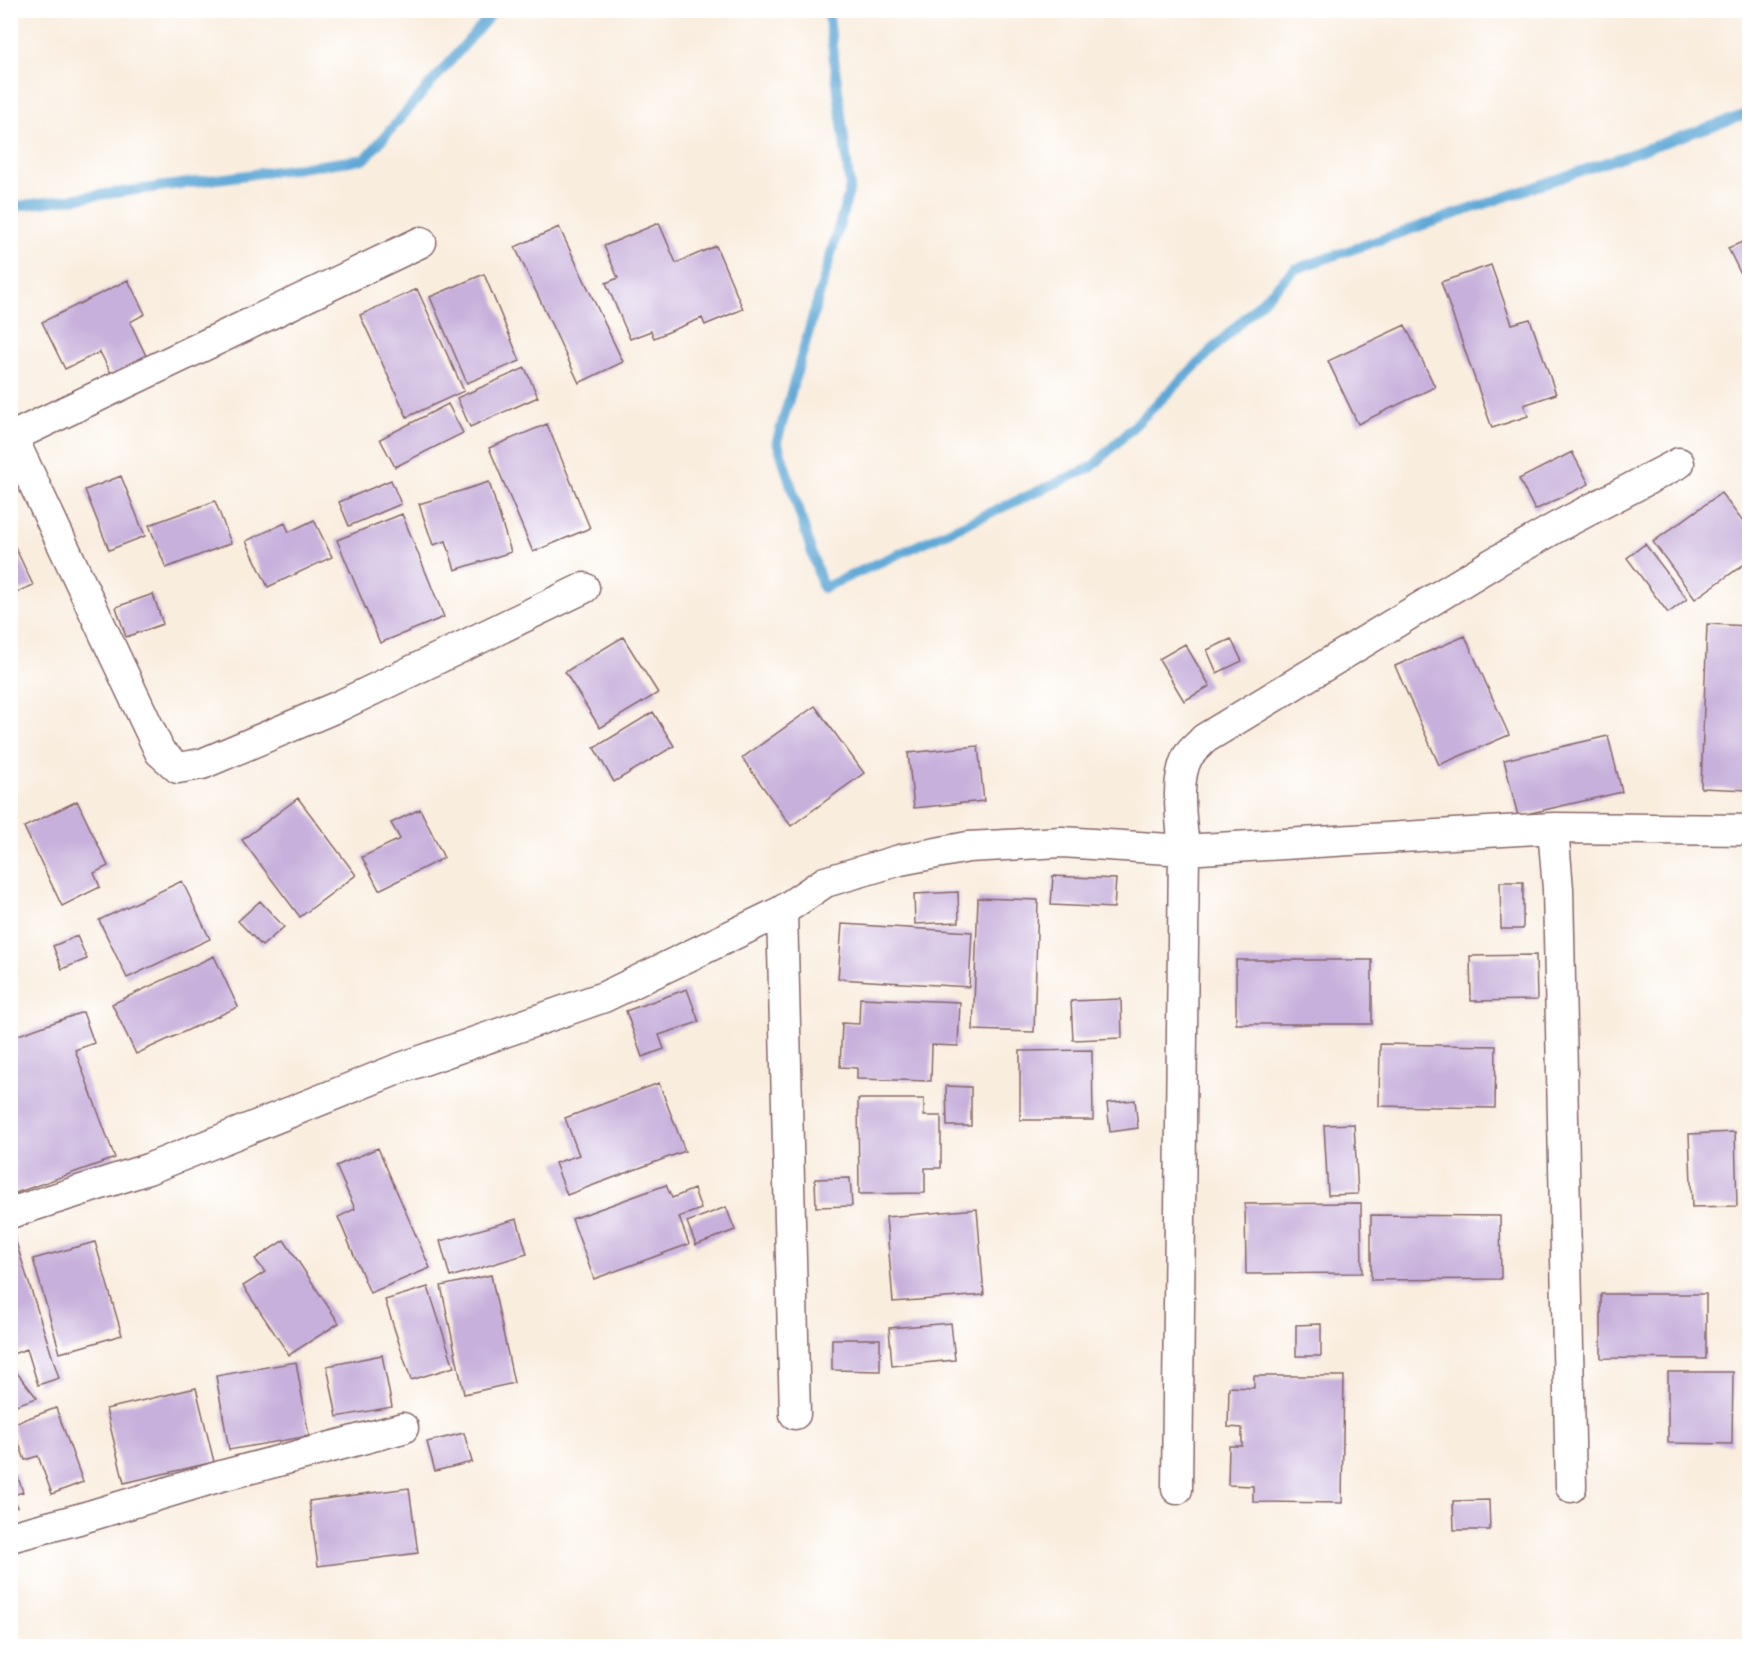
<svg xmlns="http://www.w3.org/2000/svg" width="1760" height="1657" viewBox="0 0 1760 1657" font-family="'Sorts Mill Goudy',serif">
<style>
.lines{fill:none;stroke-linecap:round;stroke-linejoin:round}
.stream{stroke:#5fa8d6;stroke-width:10}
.building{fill:#c7b0db}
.minor-casing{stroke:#87676a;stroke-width:33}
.minor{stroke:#fff;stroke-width:30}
</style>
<rect width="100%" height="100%" fill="#fff"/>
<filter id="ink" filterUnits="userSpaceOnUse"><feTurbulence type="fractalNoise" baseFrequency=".0167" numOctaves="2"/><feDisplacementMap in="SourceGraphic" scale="12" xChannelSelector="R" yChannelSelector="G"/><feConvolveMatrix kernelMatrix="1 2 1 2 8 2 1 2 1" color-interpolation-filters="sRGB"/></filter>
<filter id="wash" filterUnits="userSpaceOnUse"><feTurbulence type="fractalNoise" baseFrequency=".008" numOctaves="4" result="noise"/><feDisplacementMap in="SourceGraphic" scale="24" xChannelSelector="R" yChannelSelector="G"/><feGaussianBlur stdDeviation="1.35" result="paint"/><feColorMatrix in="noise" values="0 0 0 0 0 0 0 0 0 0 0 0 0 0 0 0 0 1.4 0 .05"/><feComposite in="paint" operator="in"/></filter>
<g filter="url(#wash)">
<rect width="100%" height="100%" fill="#f9edde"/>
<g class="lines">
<path class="stream" d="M828,10L850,188L777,441L823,588L1092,467L1295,269L1750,113
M10,207L365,159L495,10"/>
</g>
<g id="blocks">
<path class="building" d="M659,223L676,263L716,246L743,309L705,325L702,318L654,338L651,331L630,339L606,283L618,278L604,246Z
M559,227L623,362L579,383L515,247Z
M1750,239V293L1728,248Z
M1491,265L1512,324L1530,319L1556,394L1524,405L1528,416L1492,428L1441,282Z
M484,274L520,361L467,383L430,297Z
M128,280L145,314L130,322L147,358L112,375L100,352L65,369L42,322Z
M417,289L464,391L407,417L360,315Z
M1405,325L1435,387L1358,424L1328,361Z
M525,368L538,397L470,427L457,398Z
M448,404L463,433L395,467L380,439Z
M547,424L590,528L533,552L489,448Z
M1572,452L1589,484L1535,510L1519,479Z
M121,476L145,536L109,550L85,490Z
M391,480L401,504L349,526L339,502Z
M489,482L511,552L455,570L446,541L433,545L419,504Z
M1721,493L1750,531V560L1695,599L1653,542Z
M215,501L231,543L166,568L149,525Z
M402,514L444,617L380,643L337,540Z
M314,520L332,557L268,587L246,541L285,523L289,532Z
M10,536L33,585L10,595Z
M1645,544L1687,599L1668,613L1627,558Z
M153,594L163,624L126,637L116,607Z
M1707,624L1750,626V790L1701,788Z
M1465,636L1509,735L1439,765L1395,666Z
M623,637L658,693L600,728L565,672Z
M1231,639L1242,661L1217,673L1207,650Z
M1185,644L1210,686L1184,701L1159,659Z
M815,706L864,773L791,826L742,758Z
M653,712L674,746L614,782L594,748Z
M1608,736L1622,792L1518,816L1504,760Z
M978,746L984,801L914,808L908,753Z
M298,798L356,875L300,917L242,840Z
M77,801L108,866L94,873L100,887L62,906L24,827Z
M420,809L444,858L379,890L362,857L400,839L391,823Z
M1053,876L1116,879L1114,908L1051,905Z
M182,881L210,939L127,978L99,920Z
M1500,882H1523V929H1501Z
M958,892L959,922L915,924L914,894Z
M978,898L1038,900L1034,1032L973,1030Z
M260,901L284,927L262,946L238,921Z
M842,924L972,932L969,987L838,979Z
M77,936L87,959L62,969L53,946Z
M1536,955L1537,1000L1471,1001L1470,956Z
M214,956L238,1007L136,1054L112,1004Z
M1236,960H1372V1024H1236Z
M687,989L699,1022L659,1035L664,1049L642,1057L626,1011Z
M860,998L960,1002L958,1046L932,1045L931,1081L857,1079V1068L840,1067L842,1023L859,1024Z
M1121,999L1122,1038L1073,1040L1071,1001Z
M83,1012L94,1043L75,1050L115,1158L10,1195V1038Z
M1380,1044L1496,1046L1495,1108L1379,1106Z
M1092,1050L1093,1120H1020V1051Z
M659,1083L685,1151L567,1195L555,1163L579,1155L565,1118Z
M946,1086L971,1087V1126H947Z
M858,1099H924V1116H941V1168H925V1193L859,1194Z
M1135,1100L1138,1128L1110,1132L1107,1103Z
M1354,1124L1358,1194L1328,1195L1324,1125Z
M1735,1132L1737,1206L1692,1207L1689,1134Z
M378,1148L430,1268L370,1293L338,1217L355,1209L336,1166Z
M850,1178L852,1206L816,1207L815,1179Z
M666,1185L672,1198L694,1189L701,1209L679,1217L689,1244L594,1279L572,1219Z
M1361,1203L1362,1273L1246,1274L1245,1204Z
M726,1207L735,1230L696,1245L687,1222Z
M977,1209L984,1295L893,1302L886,1217Z
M1371,1215L1500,1216L1501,1279L1371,1280Z
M517,1219L527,1254L450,1277L440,1241Z
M14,1236L59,1378L38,1385L27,1349L10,1355V1237Z
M284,1240L339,1323L289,1355L243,1286L265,1272L255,1259Z
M95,1242L122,1335L60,1353L33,1259Z
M491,1275L514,1383L464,1394L441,1286Z
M428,1287L454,1367L411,1380L385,1300Z
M1601,1294H1706V1359L1601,1358Z
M951,1323L955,1360L892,1366L889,1328Z
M1321,1324V1356H1296V1325Z
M832,1339H880V1371L832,1370Z
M382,1355L392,1407L337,1417L327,1366Z
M296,1362L309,1436L229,1450L216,1376Z
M10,1364L37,1398L10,1407Z
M1668,1372H1733L1732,1444L1668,1443Z
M1254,1376H1344L1342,1503L1253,1502V1486L1228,1485L1229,1446H1242V1428L1228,1427L1229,1387L1254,1388Z
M196,1388L214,1462L124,1483L106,1409Z
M56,1408L83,1482L52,1494L38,1456L25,1460L12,1424Z
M464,1433L472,1462L435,1471L427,1442Z
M16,1472L23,1492L13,1495L17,1507L10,1510V1474Z
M409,1488L418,1553L318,1566L309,1501Z
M1489,1500L1490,1530H1454L1453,1501Z"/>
</g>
</g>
<g filter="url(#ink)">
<use href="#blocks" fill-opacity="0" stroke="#87676a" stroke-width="1.5"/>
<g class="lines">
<defs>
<path id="minor" d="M12,437L160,752L178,768L202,764L339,706L584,588
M10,438L421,242
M1553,828L1558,889L1571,1487
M782,911L795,1414
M10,1213L148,1169L398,1069L604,997L782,911L825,882L900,860L968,847L1062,842L1184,850L1553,828L1750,830
M1177,1489L1184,850C1182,823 1174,781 1188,756C1192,750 1200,744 1204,739L1495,562L1557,527L1679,463
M10,1537L79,1519L221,1476L403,1428"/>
</defs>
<use href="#minor" class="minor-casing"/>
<use href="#minor" class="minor"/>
</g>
</g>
<rect width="1760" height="1657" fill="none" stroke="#fff" stroke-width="36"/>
</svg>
